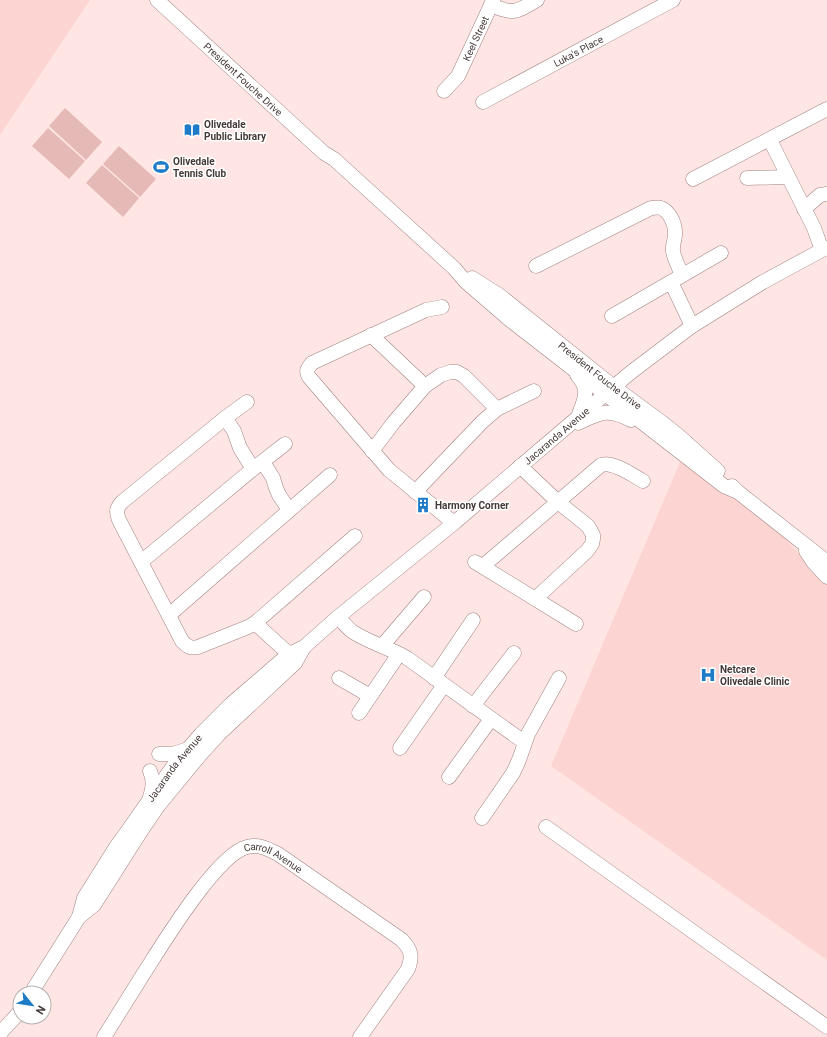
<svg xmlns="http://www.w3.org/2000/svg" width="827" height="1037" viewBox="0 0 827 1037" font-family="Roboto,sans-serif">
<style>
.built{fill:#fcd4d1}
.green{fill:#e5b9b6}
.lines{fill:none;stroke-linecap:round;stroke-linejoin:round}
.minor-casing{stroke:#9f8280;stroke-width:15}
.minor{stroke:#fff;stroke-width:14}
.labels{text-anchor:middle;stroke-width:3;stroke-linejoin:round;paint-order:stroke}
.street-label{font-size:10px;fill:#453938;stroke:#fff}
.poi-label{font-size:10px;font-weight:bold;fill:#453938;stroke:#fff;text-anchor:start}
</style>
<rect width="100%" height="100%" fill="#ffe5e3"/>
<path class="built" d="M0,0H90L0,135Z
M681,460L746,506L782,535L827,584V960L551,766Z"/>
<path class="green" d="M65,108L102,142L86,160L49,126Z
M48,128L85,161L69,179L32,146Z
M119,146L156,179L140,197L103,164Z
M102,165L139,198L123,217L86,183Z"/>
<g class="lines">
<defs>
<g id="minor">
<path id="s1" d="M157,0L324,153L334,159L454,268L466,282L510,320L724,486L738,492"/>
<path d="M491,5C514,15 516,12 537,0"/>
<path id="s2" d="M444,91L458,76L491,5L493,0"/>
<path id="s3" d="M483,102L673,0"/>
<path d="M770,140L814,228L822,250"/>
<path d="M747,178L788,177"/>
<path d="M693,179L827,109"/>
<path d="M804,209L820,195L827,194"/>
<path d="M536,266L651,208C654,208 658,207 661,208C669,211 675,223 675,232C676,238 672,244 673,251C674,259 679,267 682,275"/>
<path id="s4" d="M472,278L499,295L614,387L664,424L679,436L718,471"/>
<path d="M671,282L692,326"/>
<path d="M442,307L426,310L312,363C308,368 305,371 309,377L389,470L454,523"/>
<path d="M612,316L721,253"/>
<path d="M371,335L425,386"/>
<path d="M577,375C590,389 585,399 579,414"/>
<path d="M247,402L225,418L122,502C116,509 116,511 119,520L182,641C187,646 190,649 198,647L248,627L255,623L355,536"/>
<path d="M225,418L234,431L240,448L253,469"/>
<path d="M578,423C601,412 608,408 631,420"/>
<path d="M372,451L394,422L425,386L441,375L450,372H457L464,376L497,409"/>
<path d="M263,462L273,478L276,488L279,495L289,510"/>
<path d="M520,466L558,502L588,526L593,535V539L592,544L587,551L535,599"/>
<path d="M732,486L738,492L827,562"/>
<path d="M415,492L482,422L497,409L534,391"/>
<path d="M806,551L814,563L827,577"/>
<path d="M141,562L253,469L285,444"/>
<path d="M475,562L576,624"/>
<path d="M483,566L601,465C613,461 632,475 643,481"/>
<path d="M169,615L330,475"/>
<path d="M338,617C343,622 347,628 353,632C370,643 390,648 407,658L524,742"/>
<path d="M255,623L289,654"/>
<path d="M382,646L424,597"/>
<path d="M339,678L370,696"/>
<path d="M434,678L473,620"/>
<path d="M473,706L514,653"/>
<path d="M359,713L399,654"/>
<path d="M400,748L444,685"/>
<path d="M159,754H173L188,749"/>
<path d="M150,771C154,781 153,788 150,797"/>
<path d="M449,777L491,719"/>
<path d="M482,818L513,773L519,760L528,734L559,678"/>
<path d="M546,827L827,1027"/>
<path d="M79,917L94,905L141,831L158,806L200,755L219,734L295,663L304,647"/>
<path id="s5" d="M31,993L79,917L84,898L116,847L131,826L174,765L188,749L201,734L231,704L289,654L304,647L338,617L454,523L630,373L692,326L763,282L822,250L827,248"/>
<path d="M0,1034C6,1025 14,1020 20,1011"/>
<path id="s6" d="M104,1037C117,1016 131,994 144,973C162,945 217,854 247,847C259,844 268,849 278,854L402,940C411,950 413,956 408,969L360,1037"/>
</g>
</defs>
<use href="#minor" class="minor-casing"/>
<use href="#minor" class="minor"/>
</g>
<defs>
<symbol id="library-bare" viewBox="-9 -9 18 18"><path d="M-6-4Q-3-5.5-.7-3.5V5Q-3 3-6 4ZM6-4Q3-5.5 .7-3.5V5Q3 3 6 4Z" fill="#1e7bc8" stroke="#fff" stroke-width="2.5" paint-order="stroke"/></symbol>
<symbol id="stadium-bare" viewBox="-9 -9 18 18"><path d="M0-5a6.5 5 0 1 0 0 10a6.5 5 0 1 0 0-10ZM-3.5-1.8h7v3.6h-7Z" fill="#1e7bc8" stroke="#fff" stroke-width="2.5" paint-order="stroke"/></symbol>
<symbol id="building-bare" viewBox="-9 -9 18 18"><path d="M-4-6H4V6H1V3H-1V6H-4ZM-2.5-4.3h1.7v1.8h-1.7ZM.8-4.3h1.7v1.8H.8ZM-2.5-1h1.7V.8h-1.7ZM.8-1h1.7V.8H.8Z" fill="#1e7bc8" stroke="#fff" stroke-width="2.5" paint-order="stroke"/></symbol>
<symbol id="hospital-bare" viewBox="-9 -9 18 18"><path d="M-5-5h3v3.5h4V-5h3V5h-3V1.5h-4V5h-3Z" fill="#1e7bc8" stroke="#fff" stroke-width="2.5" paint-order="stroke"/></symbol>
</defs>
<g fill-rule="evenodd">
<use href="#library-bare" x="181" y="119" width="22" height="22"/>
<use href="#stadium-bare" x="150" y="156" width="22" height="22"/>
<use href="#building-bare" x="412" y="494" width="22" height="22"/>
<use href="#hospital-bare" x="697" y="664" width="22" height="22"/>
</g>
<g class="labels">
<g class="street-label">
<text dy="4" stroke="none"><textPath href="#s2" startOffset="62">Keel Street</textPath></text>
<text dy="4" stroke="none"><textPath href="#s3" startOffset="108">Luka's Place</textPath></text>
<text dy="4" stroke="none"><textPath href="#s1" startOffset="117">President Fouche Drive</textPath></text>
<text dy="4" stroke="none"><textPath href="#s4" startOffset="161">President Fouche Drive</textPath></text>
<text dy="4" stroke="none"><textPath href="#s5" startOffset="776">Jacaranda Avenue</textPath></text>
<text dy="4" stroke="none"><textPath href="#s5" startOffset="268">Jacaranda Avenue</textPath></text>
<text dy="4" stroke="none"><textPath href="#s6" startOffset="269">Carroll Avenue</textPath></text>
</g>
<g class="poi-label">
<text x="204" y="128">Olivedale<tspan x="204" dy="12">Public Library</tspan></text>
<text x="173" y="165">Olivedale<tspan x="173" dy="12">Tennis Club</tspan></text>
<text x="435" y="509">Harmony Corner</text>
<text x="720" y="673">Netcare<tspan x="720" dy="12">Olivedale Clinic</tspan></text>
</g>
</g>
<g transform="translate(32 1005) rotate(120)"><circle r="19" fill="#ffffff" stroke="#b5b0af"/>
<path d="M0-3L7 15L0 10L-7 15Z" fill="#1e7bc8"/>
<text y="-6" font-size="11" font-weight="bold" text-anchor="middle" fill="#453938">N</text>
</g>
</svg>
